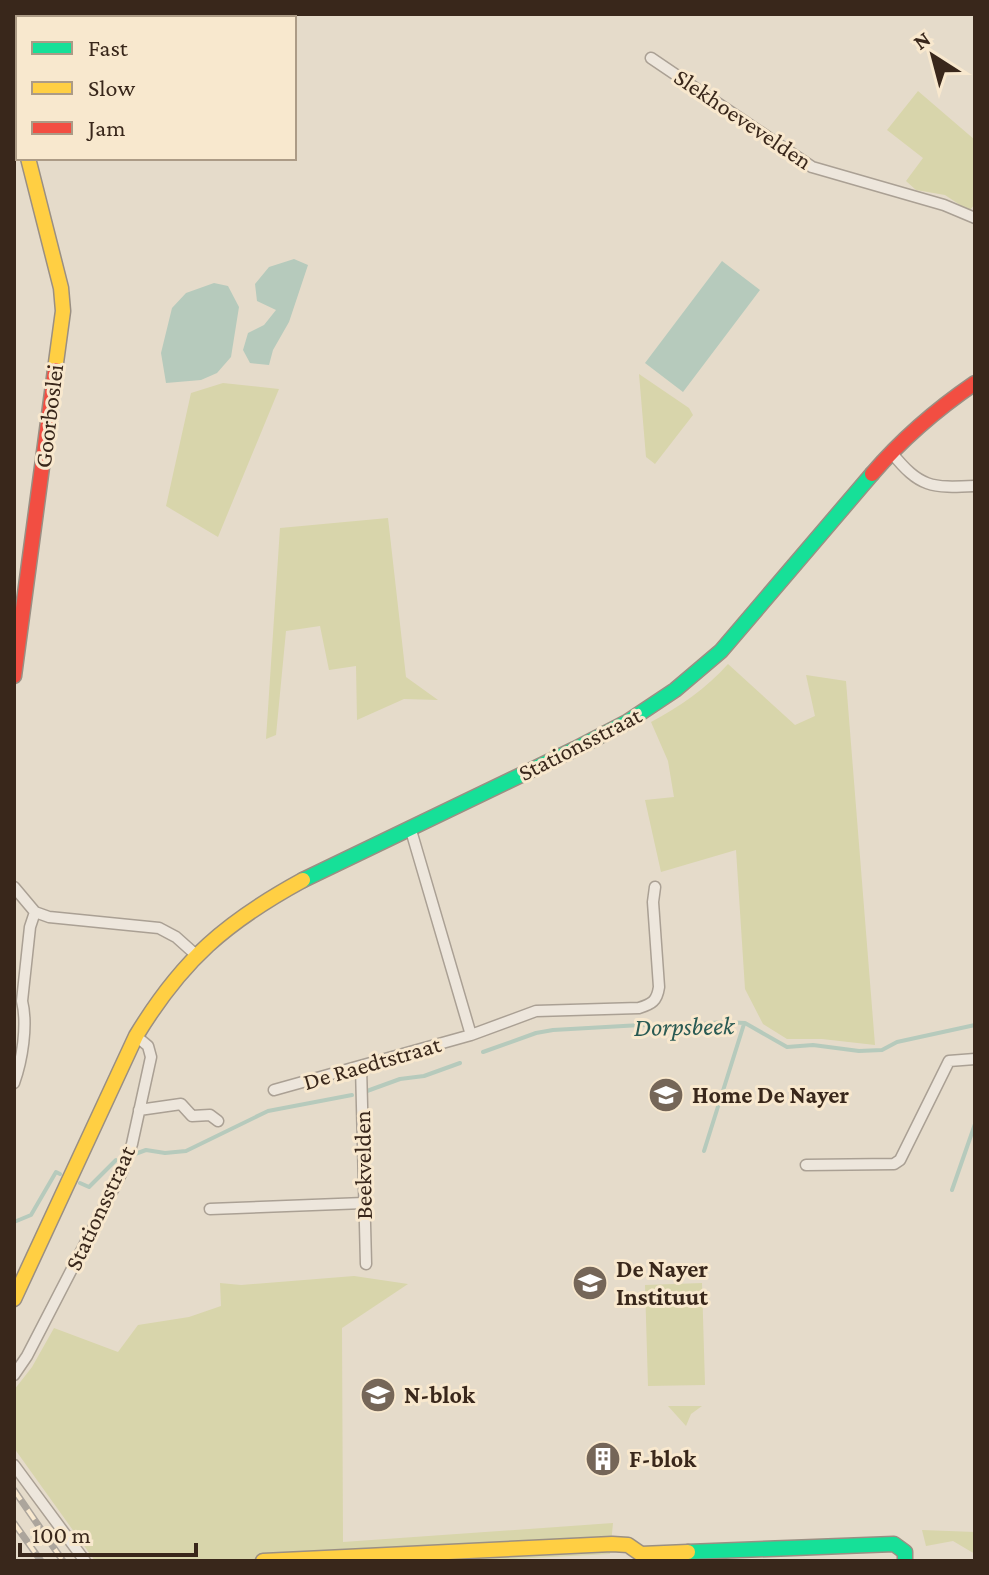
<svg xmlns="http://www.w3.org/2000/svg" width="989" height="1575" viewBox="0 0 989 1575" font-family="'Crimson Pro',serif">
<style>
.green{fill:#d8d5ab}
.water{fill:#b6cabc}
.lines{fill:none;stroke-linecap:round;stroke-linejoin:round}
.stream{stroke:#b6cabc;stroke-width:4}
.street-casing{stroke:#aaa094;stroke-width:13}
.fast-casing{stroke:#9a8f83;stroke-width:17}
.slow-casing{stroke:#9a8f83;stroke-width:17}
.jam-casing{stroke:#9a8f83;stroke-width:17}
.street{stroke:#ede6dc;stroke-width:10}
.fast{stroke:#16e098;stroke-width:14}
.slow{stroke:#ffcf43;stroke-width:14}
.jam{stroke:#f24e42;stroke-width:14}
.rail-casing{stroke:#aca59c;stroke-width:7}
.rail{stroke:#f8e8ce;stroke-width:4;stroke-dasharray:12;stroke-linecap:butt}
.labels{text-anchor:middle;stroke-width:6;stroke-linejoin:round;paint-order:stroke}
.street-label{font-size:24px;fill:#39271b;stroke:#f8e8ce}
.poi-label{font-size:24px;font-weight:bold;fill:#39271b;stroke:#f8e8ce;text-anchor:start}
.water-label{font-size:26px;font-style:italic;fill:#295a53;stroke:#f8e8ce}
</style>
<rect width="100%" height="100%" fill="#e5dbca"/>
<path class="green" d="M918,91L975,140V204L969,211L945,195L916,190L906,181L923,158L887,130Z
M639,374L689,408L693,415L655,464L646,457Z
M223,383L279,389L218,537L166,506L191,393Z
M388,518L406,677L438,700L404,699L357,720L356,666L329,670L320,626L286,631L276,735L266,739L280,528Z
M728,664L795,725L815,716L806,675L846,681L875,1045L822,1039H787L763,1024L745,989L736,850L661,872L645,800L674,797L668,761L651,722C679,707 707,688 728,664Z
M354,1276L408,1284L342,1328L343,1542L613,1523L610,1554L471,1561H95L14,1448V1390L32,1367L54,1328L118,1352L138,1325L189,1317L221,1306L220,1283L241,1285Z
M702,1283L705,1385L648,1386L645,1285Z
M668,1406H702L691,1414L686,1426Z
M922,1530L975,1532V1554L953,1541L926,1546Z"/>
<path class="water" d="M294,259L308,265L289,322L273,350L269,365L250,363L243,350L248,333L264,325L276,310L257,301L255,284L269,267Z
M722,261L760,290L683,392L645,363Z
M214,283L228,286L239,307L231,357L217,373L201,380L166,383L161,353L172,308L186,293Z"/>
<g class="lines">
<path class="stream" d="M14,70L18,85
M483,1052L536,1033L553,1030L641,1025L671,1027L722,1022L745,1023L787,1047L813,1045L859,1051L882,1050L897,1042L975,1025
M367,1091L400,1079L424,1076L460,1063
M704,1151L744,1024
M135,1154L146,1150L165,1153L186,1151L268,1111L352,1095
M80,1183L89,1187L116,1160
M952,1190L975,1124
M14,1222L31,1215L56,1172L60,1174"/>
<defs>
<path id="street" d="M651,58L812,167L944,205L975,218
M14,103L18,119
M891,452C920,488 931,488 975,486
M410,827L471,1035
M14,887L35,912L49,917L159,928L176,937L195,954
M361,1066L366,1264
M14,1083C22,1061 28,1025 22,1001L30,927L35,912
M274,1090L471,1035L536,1011L639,1008C652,1004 657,1001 659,987L653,902L655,887
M139,1110L181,1104L192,1116L210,1115L218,1121
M806,1165L894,1164L900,1160L949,1061L975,1059
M210,1209L364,1203
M14,1375L27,1356L121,1174L132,1144L151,1057L148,1046L136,1036
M14,1465L85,1561"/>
<path id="fast" d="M303,880L575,749L627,722L675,690L721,651L872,474
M688,1552L894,1544L905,1552V1561"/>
<path id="slow" d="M28,158L61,288L63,311L55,370
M14,1299L136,1036C182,960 226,922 303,880
M263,1561L612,1544L628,1545L641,1554L688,1552"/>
<path id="jam" d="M872,474C902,439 937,409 975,383
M14,676L55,370"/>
</defs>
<use href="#street" class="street-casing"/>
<use href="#fast" class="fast-casing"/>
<use href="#slow" class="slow-casing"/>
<use href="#jam" class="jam-casing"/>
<use href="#street" class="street"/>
<use href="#fast" class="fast"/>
<use href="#slow" class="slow"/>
<use href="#jam" class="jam"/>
<defs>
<path id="rail" d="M14,1490L63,1561
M14,1523L41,1561"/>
</defs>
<use href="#rail" class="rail-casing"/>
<use href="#rail" class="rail"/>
</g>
<defs>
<symbol id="university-disc" viewBox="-11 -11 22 22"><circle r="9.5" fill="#756658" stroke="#f8e8ce"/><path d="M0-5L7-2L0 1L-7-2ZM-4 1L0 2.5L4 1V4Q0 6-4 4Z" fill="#fff"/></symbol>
<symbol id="building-disc" viewBox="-11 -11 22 22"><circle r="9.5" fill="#756658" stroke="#f8e8ce"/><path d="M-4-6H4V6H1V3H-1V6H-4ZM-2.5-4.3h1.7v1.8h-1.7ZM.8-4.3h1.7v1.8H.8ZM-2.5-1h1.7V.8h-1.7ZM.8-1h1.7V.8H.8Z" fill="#fff"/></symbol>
</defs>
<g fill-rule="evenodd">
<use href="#university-disc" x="646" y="1075" width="40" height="40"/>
<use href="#university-disc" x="570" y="1263" width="40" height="40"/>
<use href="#university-disc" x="358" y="1375" width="40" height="40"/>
<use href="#building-disc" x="583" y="1439" width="40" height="40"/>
</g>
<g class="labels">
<g class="street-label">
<text transform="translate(743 119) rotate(34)" y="8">Slekhoevevelden</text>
<text transform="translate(49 416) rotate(-83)" y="8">Goorboslei</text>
<text transform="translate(580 744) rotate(-27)" y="8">Stationsstraat</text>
<text transform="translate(372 1063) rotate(-16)" y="8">De Raedtstraat</text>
<text transform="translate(363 1165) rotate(-91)" y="8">Beekvelden</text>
<text transform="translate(100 1208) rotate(-65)" y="8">Stationsstraat</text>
</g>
<g class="poi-label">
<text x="692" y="1103">Home De Nayer</text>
<text x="616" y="1277">De Nayer<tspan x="616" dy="28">Instituut</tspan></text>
<text x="404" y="1403">N-blok</text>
<text x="629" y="1467">F-blok</text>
</g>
<g class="water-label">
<text transform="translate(684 1026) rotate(-1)" y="9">Dorpsbeek</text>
</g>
</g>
<rect width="989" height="1575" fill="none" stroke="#39271b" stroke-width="32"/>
<rect x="16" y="16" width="280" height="144" fill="#f8e8ce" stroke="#ac9b86" stroke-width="2"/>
<rect x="32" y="42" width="40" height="12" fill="#16e098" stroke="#ac9b86" stroke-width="2"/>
<text x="88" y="56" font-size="24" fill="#39271b">Fast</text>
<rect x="32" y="82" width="40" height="12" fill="#ffcf43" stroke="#ac9b86" stroke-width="2"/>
<text x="88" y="96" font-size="24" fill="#39271b">Slow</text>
<rect x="32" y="122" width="40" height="12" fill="#f24e42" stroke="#ac9b86" stroke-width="2"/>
<text x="88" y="136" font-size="24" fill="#39271b">Jam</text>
<g transform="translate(933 56) rotate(324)" stroke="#f8e8ce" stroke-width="6" paint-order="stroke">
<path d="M0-6L14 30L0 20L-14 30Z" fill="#39271b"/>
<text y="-12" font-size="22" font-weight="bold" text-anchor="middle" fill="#39271b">N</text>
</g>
<path d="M20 1543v12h176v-12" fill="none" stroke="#39271b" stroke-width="4"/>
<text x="32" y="1543" font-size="24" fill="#39271b" stroke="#f8e8ce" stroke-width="6" paint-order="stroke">100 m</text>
</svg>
